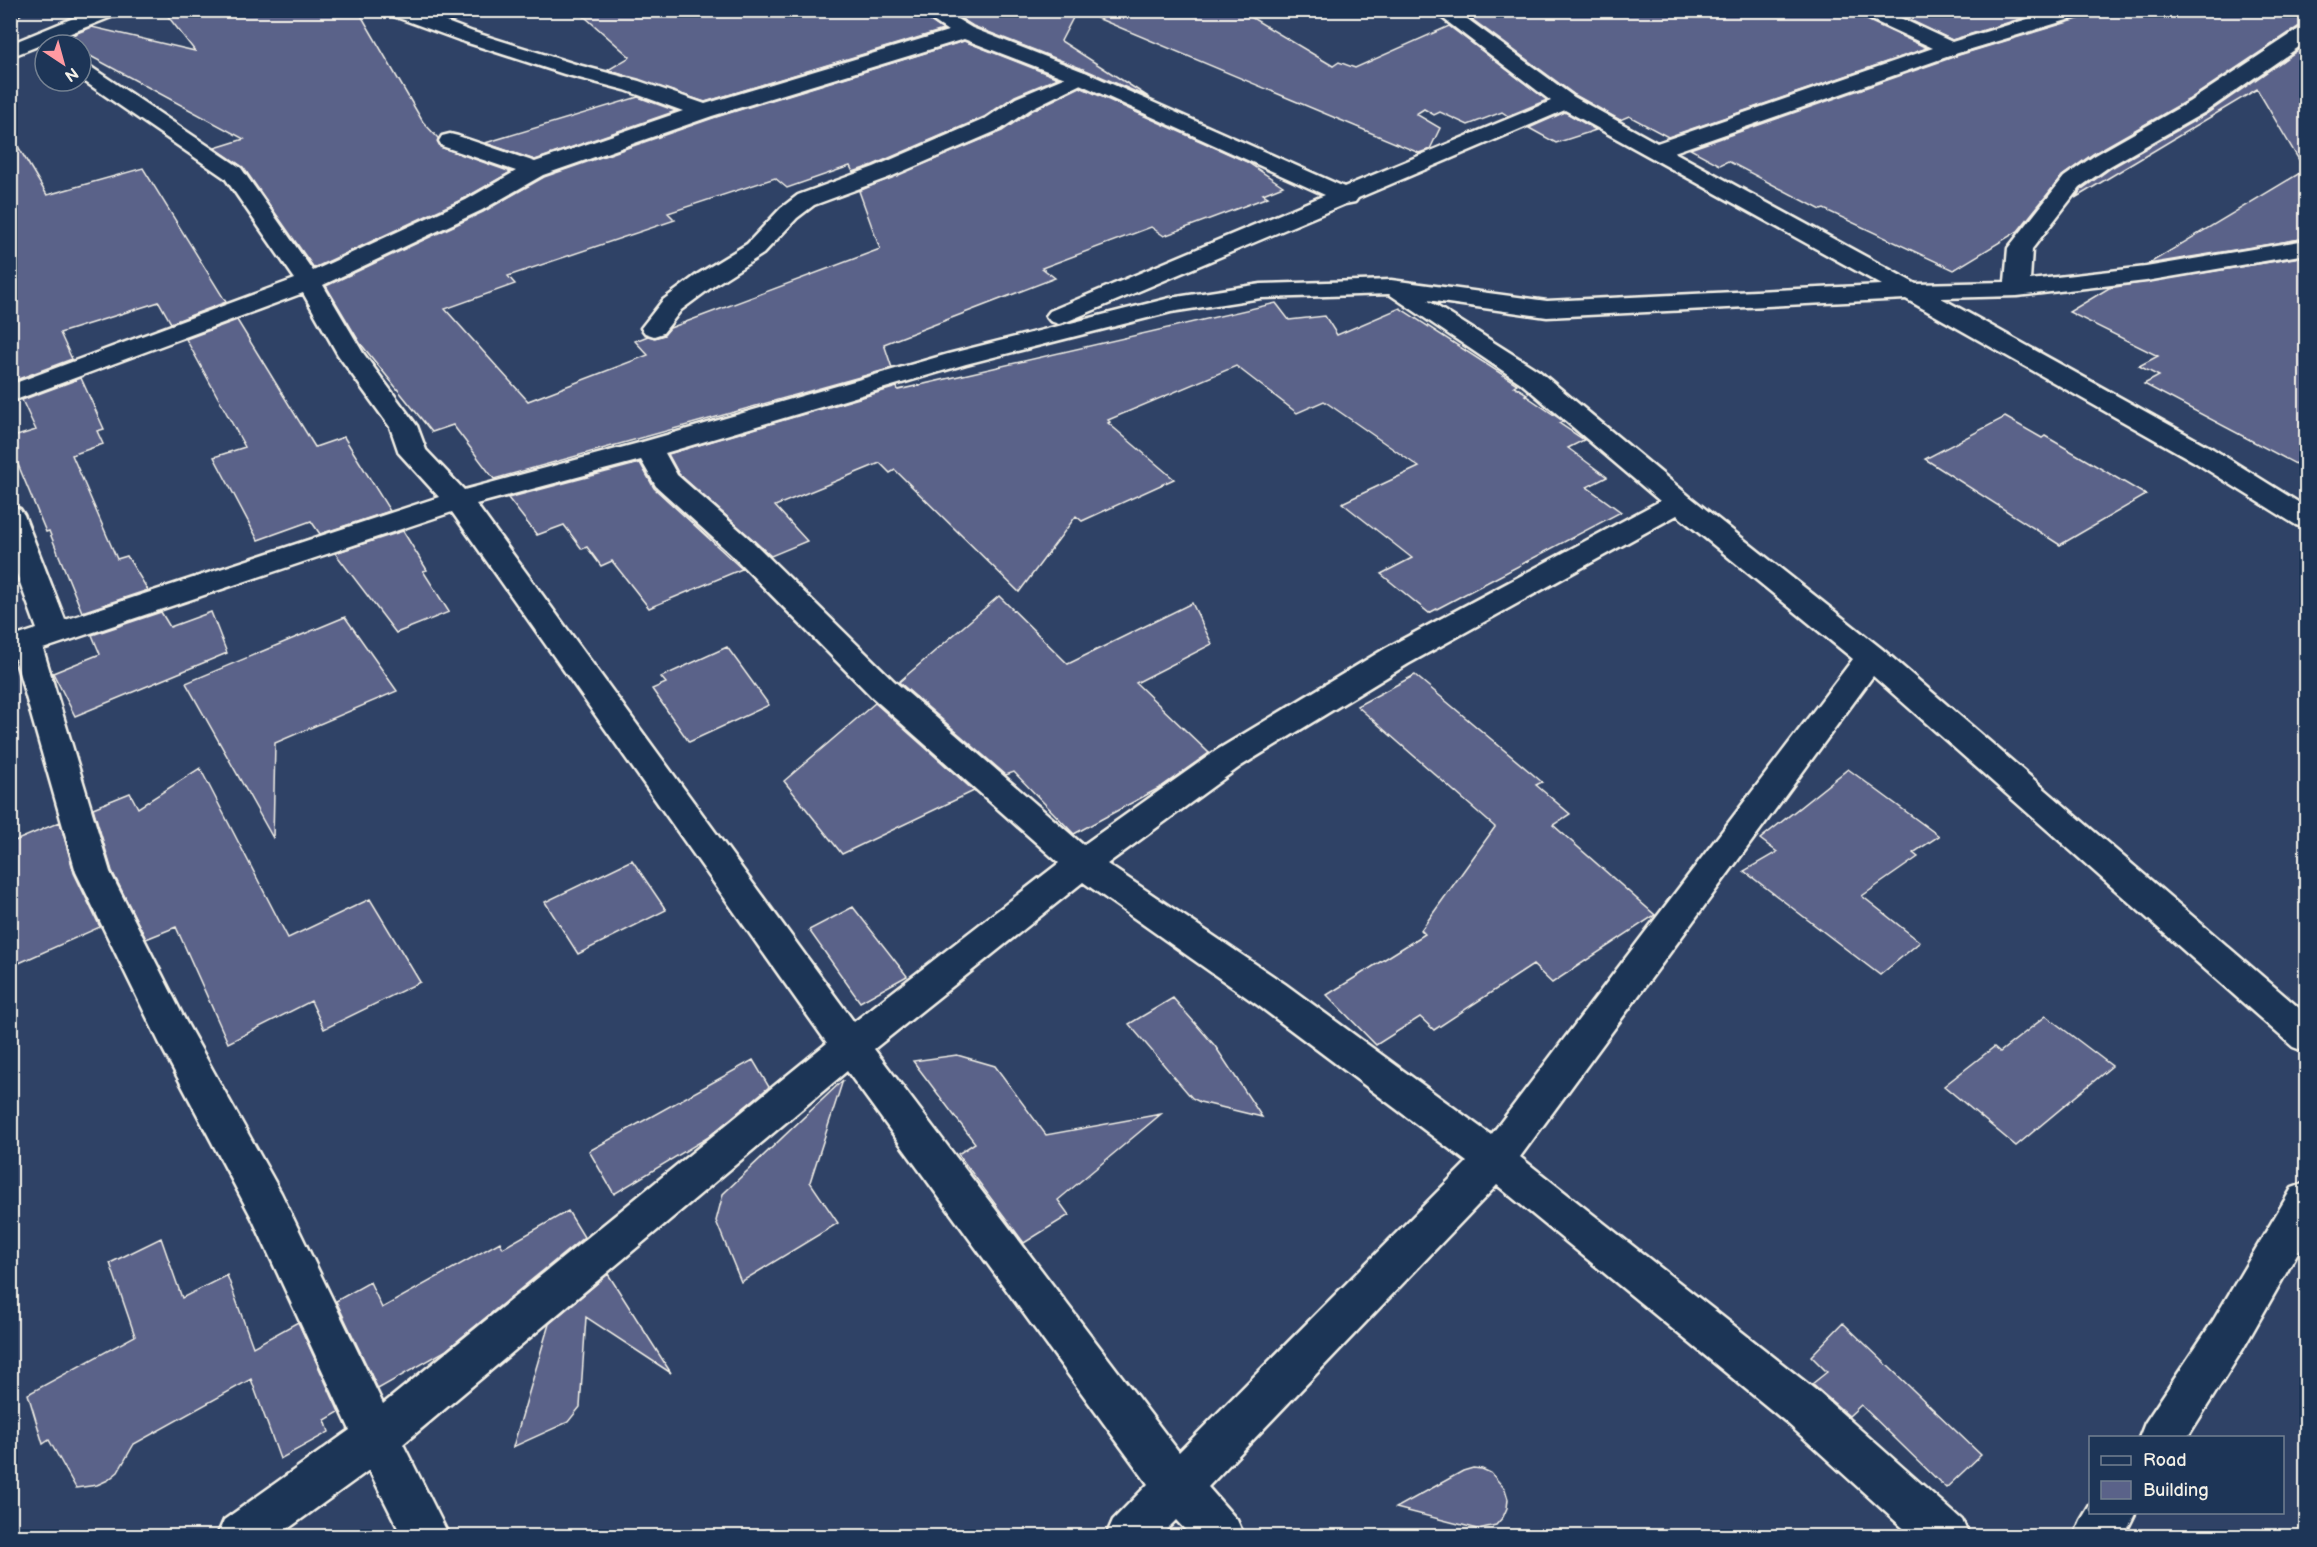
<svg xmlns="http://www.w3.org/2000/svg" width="2317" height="1547" viewBox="0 0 2317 1547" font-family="'Balsamiq Sans',sans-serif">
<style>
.building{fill:#5a6289;stroke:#f4f1e8;stroke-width:1.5}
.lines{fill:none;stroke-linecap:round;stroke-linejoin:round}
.service-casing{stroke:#f4f1e8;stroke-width:5}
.minor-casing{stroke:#f4f1e8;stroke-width:5}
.service{fill:#1d3557;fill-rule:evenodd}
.minor{fill:#1d3557;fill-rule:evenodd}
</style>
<rect width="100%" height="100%" fill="#2f4266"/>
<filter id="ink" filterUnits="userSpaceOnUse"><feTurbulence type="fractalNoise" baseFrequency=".0167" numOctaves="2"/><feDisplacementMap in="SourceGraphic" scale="12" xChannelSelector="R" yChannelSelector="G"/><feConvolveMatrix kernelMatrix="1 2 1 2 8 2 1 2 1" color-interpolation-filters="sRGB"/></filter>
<g filter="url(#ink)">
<path class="building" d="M163,10H358L423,122L438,138L440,147L511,172L465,198L314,268L243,167L215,148L244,139L81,51V45H70L60,40L92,27L195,51Z
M577,10H915L943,30L705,102L608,70L630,57Z
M947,10H1077L1061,41L1150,98L1088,71L973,26Z
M1078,10H1239L1333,66L1339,62L1355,68L1449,26L1547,100L1508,116L1502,112L1468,125L1440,112L1434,115L1424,109L1416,114L1440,128L1430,149L1419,153Z
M1485,10H1854L1858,16L1927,48L1668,137L1629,116L1620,120L1575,95L1469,17Z
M1889,10H2048L1952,40Z
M2092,10H2307V25L2298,27L2188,100L2093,154L2062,176L2018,231L1954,270L1824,209L1821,210L1728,161L1720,165L1690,149L1959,55L2088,16Z
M964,41L1058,78L1015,96L984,117L873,165L853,172L850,166L787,188L775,178L668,213L675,220L508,276L515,284L445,309L528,401L648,355L635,341L648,336L655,338L664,335L670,328L880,249L859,191L1002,131L1033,110L1080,87L1247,162L1283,186L1263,194L1268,197L1164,236L1151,227L1042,268L1055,278L884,344L892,368L494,479L453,425L432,432L360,343L326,286L483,212L544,177L713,118Z
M2307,44V238L2148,264L2305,170L2257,89L2075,198L2082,189L2111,168L2206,114Z
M638,97L676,111L535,160L485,143Z
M1565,112L1596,130L1556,143L1529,128Z
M10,133L47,195L143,168L226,302L171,323L159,302L60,333L72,359L13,381L10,375Z
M2307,256V470L2144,384L2159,376L2139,366L2158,356L2069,312L2109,288Z
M1276,303L1289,320L1325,316L1337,335L1400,308L1517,384L1514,386L1527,394L1525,395L1560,419L1563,421L1559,423L1584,440L1568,448L1607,477L1587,487L1621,512L1429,613L1381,574L1412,558L1342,503L1419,467L1324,401L1297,413L1236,366L1108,420L1110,422L1108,423L1174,479L1082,521L1076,516L1019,592L895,470L890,473L880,463L775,506L807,541L771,556L679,474L668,454L897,387L898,390Z
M237,320L315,447L344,437L390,511L320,534L311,521L258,540L214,457L245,447L186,339Z
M81,378L104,429L97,431L103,444L72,455L117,559L127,556L148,590L82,612L49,531L46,532L10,445V438L36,430L22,400Z
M2005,417L2042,438L2045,436L2146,495L2060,545L1925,459Z
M640,463L654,488L742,569L649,608L612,561L601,566L587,547L582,549L564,525L537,535L508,498Z
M403,531L427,570L423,571L449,612L396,633L335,553Z
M999,596L1068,664L1192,603L1212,644L1136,683L1209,753L1161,787L1074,834L1014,772L1006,775L899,682Z
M161,612L170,627L211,612L227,653L75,716L53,673L100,654L92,635Z
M345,617L397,691L275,743L273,838L186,683Z
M727,647L769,705L689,742L652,689L666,683L661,677Z
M1415,675L1542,782L1536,785L1570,814L1553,825L1655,915L1552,983L1533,965L1434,1030L1420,1017L1376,1045L1327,995L1425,934L1421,930L1495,827L1357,706Z
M875,703L974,791L842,854L784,781Z
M200,768L288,938L370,899L420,982L324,1029L311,1001L228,1043L176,927L146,939L112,871L93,808L130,793L138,808Z
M1848,769L1939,836L1913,853L1918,857L1862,896L1920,942L1880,975L1744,871L1777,852L1760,839Z
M60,822L74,873L100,927L10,967V843Z
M632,860L666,910L578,954L545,902Z
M853,907L907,976L860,1002L809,930Z
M1173,998L1215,1046L1262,1117L1200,1102L1192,1098L1129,1024Z
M2046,1016L2112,1066L2016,1146L1944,1086L1994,1047L2000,1052Z
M957,1055L995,1066L1046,1135L1161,1114L1058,1200L1069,1215L1024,1243L958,1154L975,1143L913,1061Z
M753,1060L769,1087L707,1138L614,1194L589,1151Z
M843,1080L810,1182L838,1223L741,1282L716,1221L723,1194Z
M568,1211L584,1237L445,1351L378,1389L336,1301L370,1282L382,1308L500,1242L503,1248Z
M161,1238L182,1298L227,1275L253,1347L298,1322L339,1412L325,1420L329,1432L280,1459L251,1379L134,1444L118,1472L108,1480L97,1485L76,1488L49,1440L43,1444L28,1394L135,1336L110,1263Z
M608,1274L671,1373L586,1317L580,1407L568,1422L513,1447L549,1324Z
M1843,1323L1981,1455L1946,1488L1861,1405L1849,1416L1812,1384L1827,1372L1811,1356Z
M1473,1468L1482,1469L1491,1473L1505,1489L1508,1499L1507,1508L1503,1517L1496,1525L1478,1529L1396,1508L1463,1471Z"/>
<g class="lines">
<defs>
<path id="service" d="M1080,71L1087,73L1091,77L1087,81L1032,108L1001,129L890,177L814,205L797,218L763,254L716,284L681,310L663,333L654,336L645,333L641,328L663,300L698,274L747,244L781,208L798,195L874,167L985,119L1016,98Z"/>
<path id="minor" d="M10,10H22L19,14L10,17Z
M93,10H122L119,14L10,57V44Z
M385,10H415L473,32L578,65L639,81L705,104L948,31L917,10H942L972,28L1087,73L1344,187L1551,101L1432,10H1455L1574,97L1657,143L1933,48L1859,14L1856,10H1883L1952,42L2057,10H2090L2087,14L1958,53L1674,152L1916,284L2005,282L2008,248L2064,177L2094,156L2189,102L2299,29L2306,27V42L2205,112L2110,166L2080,187L2032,249L2030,280L2146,267L2306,240V254L2146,281L2017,296L1941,298L2213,449L2306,507V528L2296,525L2193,461L1906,299L1547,317L1427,300L1539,371L1689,496L1882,649L2306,1014V1052L2293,1047L1873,676L1520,1157L1818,1392L1962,1520L1969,1536H1912L1786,1422L1497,1185L1208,1487L1237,1520L1244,1536H1191L1176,1520L1160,1536H1106L1113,1520L1148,1484L847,1071L403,1444L449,1536H402L369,1470L278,1536H217L224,1520L350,1430L252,1218L160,1044L76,872L15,658L10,659V638L37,629L10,555V506L20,509L24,515L65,620L439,497L399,453L390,427L338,355L303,293L10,402V385L295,279L225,178L81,79V63L88,65L241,168L313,271L466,200L516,171L442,146L439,141L442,136L450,134L458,136L535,162L683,111L625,90L564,74L459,40L388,14ZM964,39L1073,81L1325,195L1050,311L1046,316L1050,321L1059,324L1068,321L1345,204L1355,202L1358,198L1565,110L1882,285L1547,301L1391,280L1261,284L1170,298L948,354L639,443L464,490L426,450L417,426L363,353L323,285L482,210L543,175L712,116ZM1389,294L1521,383L1660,501L1386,648L1217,750L1083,845L894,681L752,541L677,475L665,453L966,364L1171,312L1261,298ZM641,460L656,486L732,555L872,697L1059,863L854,1022L476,504ZM452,512L827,1043L383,1404L281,1193L186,1022L110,872L43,649ZM1677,515L1853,659L1491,1135L1285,984L1107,864L1241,766L1408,664ZM1083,882L1259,1006L1467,1162L1179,1452L874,1049Z
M2306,1183V1238L2243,1349L2187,1438H2139L2145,1423L2213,1321L2292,1188Z
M2090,1505V1512H2136L2124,1536H2074L2081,1520Z"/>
</defs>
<use href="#service" class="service-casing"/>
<use href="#minor" class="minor-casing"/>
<use href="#service" class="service"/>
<use href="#minor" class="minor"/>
</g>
</g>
<rect width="2317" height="1547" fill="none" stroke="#1d3557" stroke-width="36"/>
<rect x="18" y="18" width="2281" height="1511" fill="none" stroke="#f4f1e8" stroke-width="2" filter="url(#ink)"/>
<rect x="2089" y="1436" width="195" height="78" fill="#1d3557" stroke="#738091" stroke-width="1.5"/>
<rect x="2101" y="1456" width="30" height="9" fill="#1d3557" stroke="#738091" stroke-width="1.5"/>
<text x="2143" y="1466" font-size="18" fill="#f4f1e8">Road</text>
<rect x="2101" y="1481" width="30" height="18" fill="#5a6289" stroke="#738091" stroke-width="1.5"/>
<text x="2143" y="1496" font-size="18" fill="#f4f1e8">Building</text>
<g transform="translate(63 63) rotate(144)"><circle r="28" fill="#1d3557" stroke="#738091" stroke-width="1.5"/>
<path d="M0-4.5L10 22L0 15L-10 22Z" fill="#ff9aa2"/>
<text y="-9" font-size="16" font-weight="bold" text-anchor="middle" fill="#f4f1e8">N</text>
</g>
</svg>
